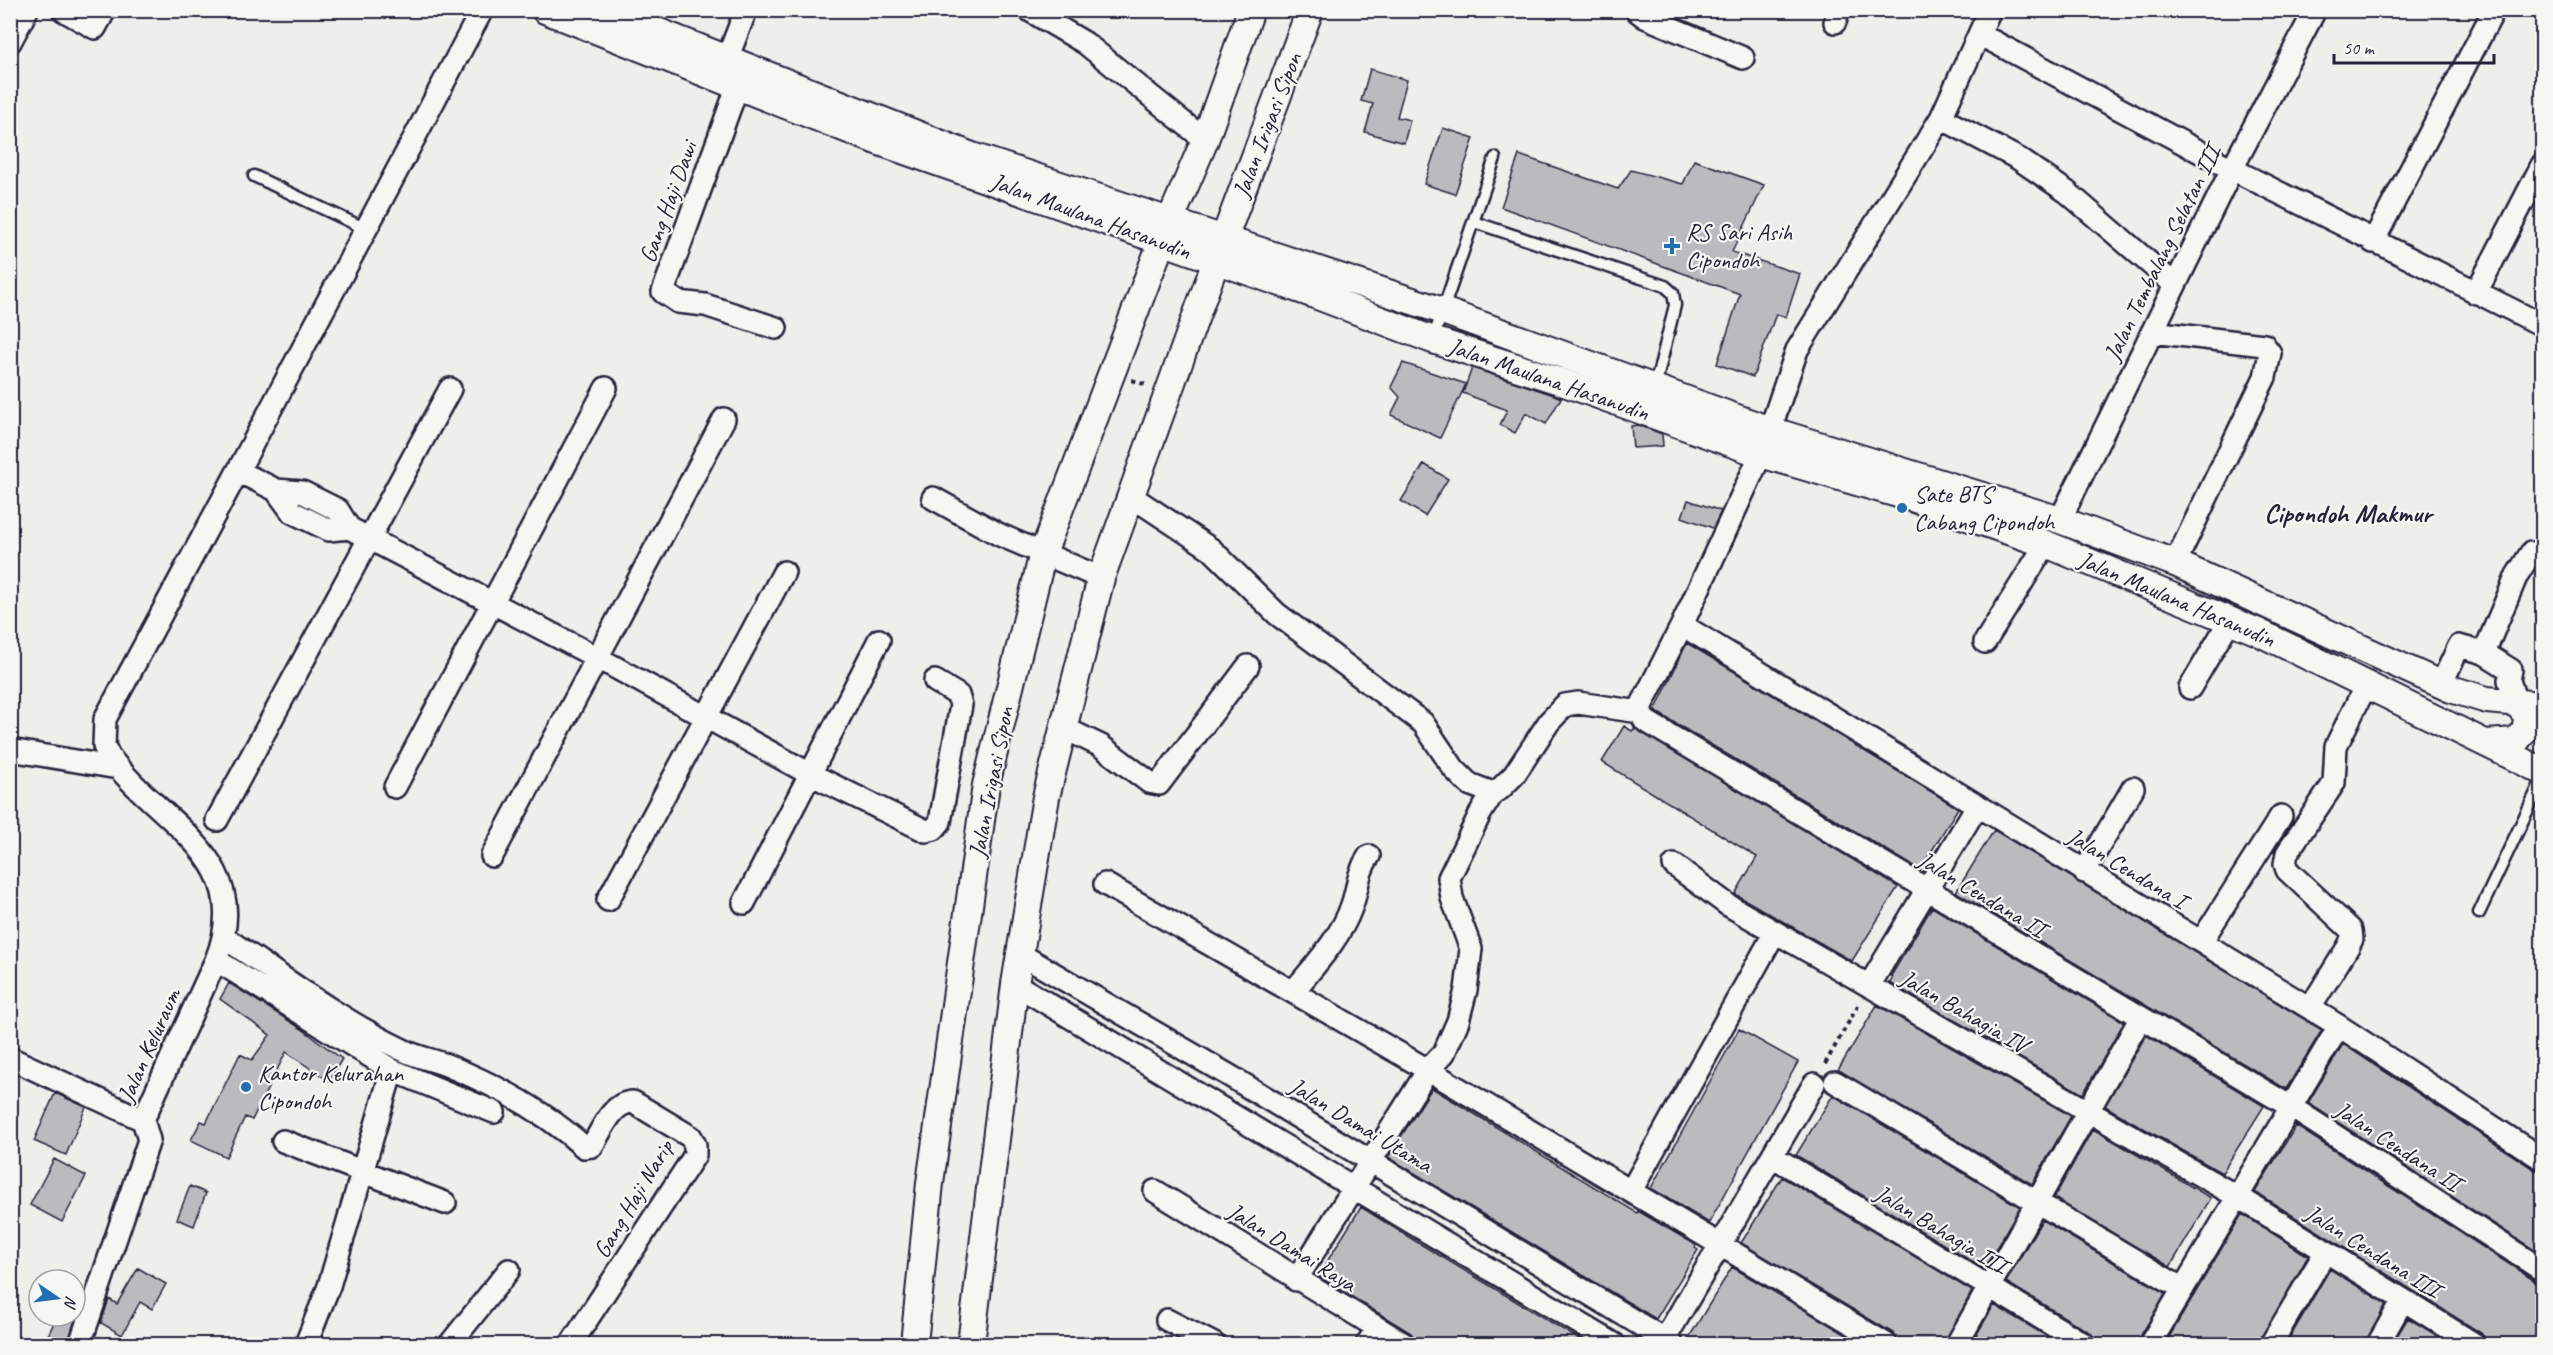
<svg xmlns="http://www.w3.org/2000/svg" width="2553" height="1355" viewBox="0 0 2553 1355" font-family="Caveat,sans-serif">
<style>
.building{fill:#bbbbbf;stroke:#22223b;stroke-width:1.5}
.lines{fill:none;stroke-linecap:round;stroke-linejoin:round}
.service-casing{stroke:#22223b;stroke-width:15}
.minor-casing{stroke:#22223b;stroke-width:26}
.tertiary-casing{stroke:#22223b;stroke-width:30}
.path{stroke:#22223b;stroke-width:4;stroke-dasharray:4.5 4.5;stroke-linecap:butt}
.service{stroke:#f6f6f2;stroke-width:10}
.minor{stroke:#f6f6f2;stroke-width:21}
.tertiary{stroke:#f6f6f2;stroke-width:26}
.poi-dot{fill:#1f6fb2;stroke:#f6f6f2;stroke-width:2}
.labels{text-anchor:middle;stroke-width:4.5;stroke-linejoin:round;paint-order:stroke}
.street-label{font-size:24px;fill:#22223b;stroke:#f6f6f2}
.poi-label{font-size:24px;fill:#22223b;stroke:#f6f6f2;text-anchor:start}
.quarter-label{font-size:27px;font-weight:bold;fill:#22223b;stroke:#f6f6f2}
</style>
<rect width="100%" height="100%" fill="#eeeeeb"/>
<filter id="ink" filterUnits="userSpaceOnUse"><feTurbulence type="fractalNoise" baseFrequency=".0167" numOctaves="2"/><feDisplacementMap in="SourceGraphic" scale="12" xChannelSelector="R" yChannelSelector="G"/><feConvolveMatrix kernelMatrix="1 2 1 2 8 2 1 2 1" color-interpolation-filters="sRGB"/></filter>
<g filter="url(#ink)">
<path class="building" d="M1370,69L1407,80L1397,117L1410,120L1404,143L1365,132L1373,104L1361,101Z
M1443,128L1474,138L1455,194L1424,184Z
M1519,155L1618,189L1631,170L1683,184L1694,160L1764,185L1732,252L1800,274L1786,317L1776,314L1753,377L1717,364L1740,294L1501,207Z
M1403,363L1466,384L1440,438L1391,415L1400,397L1391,387Z
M1472,368L1554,395L1561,398L1546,424L1526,413L1515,433L1500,425L1507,410L1463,393Z
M1638,425L1662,434L1663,446L1633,448L1631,426Z
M1424,464L1448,479L1425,516L1401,501Z
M1688,500L1721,511L1713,528L1682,517Z
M1687,643L1958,808L1920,870L1655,711Z
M1624,726L1632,731L1635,728L1898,887L1852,961L1735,894L1757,857L1602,762Z
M1994,830L2322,1030L2286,1089L1956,892Z
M1932,907L2124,1022L2083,1094L1890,983L1893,977L1891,976Z
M229,983L302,1029L342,1059L329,1081L286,1052L252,1120L245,1117L226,1157L191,1140L201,1121L206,1123L240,1054L252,1060L270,1035L220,999Z
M1877,1005L2071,1116L2032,1184L1838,1070Z
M1739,1029L1798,1062L1709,1223L1651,1188Z
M2146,1035L2264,1106L2222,1173L2105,1106Z
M2343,1044L2535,1170L2542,1172V1255L2308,1103Z
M1432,1088L1637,1213L1638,1211L1696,1245L1695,1248L1698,1250L1656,1319L1388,1157Z
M55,1093L86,1107L66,1155L34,1141Z
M1833,1095L2020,1207L1984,1269L1796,1155Z
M2296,1126L2535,1281L2542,1283V1344H2487L2481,1333L2255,1192Z
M2093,1129L2211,1198L2170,1267L2054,1198Z
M54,1159L86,1176L62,1222L30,1205Z
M1782,1177L1972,1291L1944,1344H1899L1893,1333L1741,1243Z
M190,1186L206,1193L194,1226L177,1219Z
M1361,1207L1412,1239L1587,1344H1417L1411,1333L1318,1276Z
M2242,1214L2308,1256L2258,1344H2165Z
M2042,1220L2165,1293L2137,1344H2097L2091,1333L2006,1282Z
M1732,1267L1862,1344H1685Z
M138,1268L166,1284L152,1309L140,1302L122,1335L101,1323L109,1299L117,1304Z
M2330,1269L2386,1304L2365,1344H2286Z
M1994,1305L2060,1344H1971Z
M57,1316H76L68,1344H44Z
M2408,1318L2451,1344H2392Z"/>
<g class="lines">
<defs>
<path id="service" d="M254,176L366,229
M1474,222L1665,286L1673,293L1675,305L1655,387
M1433,339L1495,158
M2479,913L2542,780"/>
<path id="minor" d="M63,10L95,28L105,10
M1029,10L1085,43L1205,140
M1636,10L1645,17L1743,58
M1835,22L1839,10
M1981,35L2232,169L2542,325
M10,42L27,10
M727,59L746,10
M738,85L663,292L678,302L705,305L776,328
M1941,118L2019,159L2067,192L2175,285
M2373,242L2494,10
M2476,293L2542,165
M2152,332L2264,345L2270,353L2265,377L2175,563
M1770,430L1797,350L1941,118L1990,10
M1761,454L1682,625L1640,708L1644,720L2291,1107L2542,1270
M238,471L482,10
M276,490L292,512L329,530L349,528
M1131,496L1211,549L1277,614L1423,723L1454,769L1469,784L1493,793
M933,498L1000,535L1101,578
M2060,520L2232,169L2315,10
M1682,625L2339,1026L2542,1159
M1985,642L2046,544
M2484,653L2511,670L2509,680L2516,703
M2441,685L2459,646L2484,653L2517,575L2531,553L2542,554
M2190,688L2230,620
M1064,728L1101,746L1149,782L1159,784L1248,666
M10,750L118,768
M395,787L606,388
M217,820L450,389
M492,856L724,419
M1674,865L1728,905L2245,1201L2474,1344
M2084,872L2133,788
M1105,884L1428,1070L1886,1344
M608,900L784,572
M744,903L879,640
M225,938C283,977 340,1020 403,1050C418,1058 436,1060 451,1067C500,1087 544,1111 584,1147L592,1146C602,1130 612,1102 633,1102L691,1137L695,1145V1155L571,1344
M2201,942L2281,816
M1020,954L1230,1076L1672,1344
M216,960L392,1070L494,1112
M1015,984L1614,1344
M1869,986L1977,806
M1293,992C1313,967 1340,939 1351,908C1358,890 1357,873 1369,856
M2310,1008L2348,947L2352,939L2351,930L2287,870L2285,864L2287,853L2334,783L2336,746L2367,683
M10,1058L143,1120
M1835,1082L2183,1289
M283,1141L445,1203
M1772,1156L2084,1344
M1155,1191L1404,1344
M1631,1191L1775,932
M1296,1280L1428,1070L1444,1053L1458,1021L1466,990L1471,949L1452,898L1449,878L1480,814L1493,793L1500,789L1514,775L1549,722L1565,705L1578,703L1640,712
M1167,1320L1214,1344
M80,1344L149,1140L143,1120L216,960C257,857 159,824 109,756L104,746L105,719L238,471L276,490L302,492L338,510L349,528L598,658L810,774L926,831L934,829L940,822L961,705L958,695L935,681
M306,1344L329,1286L392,1070
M450,1344L509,1270
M1367,1344L1377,1329
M1662,1344L1814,1084
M1957,1344L2140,1019
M2150,1344L2339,1026
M2271,1344L2326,1251
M2378,1344L2403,1300"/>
<path id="tertiary" d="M545,10L874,140L1315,295L1433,340L1559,381L1761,454L1915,499L2046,544L2258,632L2542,771
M604,10L972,156L1443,311L1770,430L2060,520L2175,563L2451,689L2487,700L2530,704L2542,711
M1170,221L1205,140L1251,10
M1224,239L1310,10
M2487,743L2516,741L2525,730L2528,716L2516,703
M914,1344L930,1183L986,785L1043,553L1162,241
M971,1344L1015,984L1046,797L1101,578L1216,261"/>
</defs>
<use href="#service" class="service-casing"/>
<use href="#minor" class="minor-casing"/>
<use href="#tertiary" class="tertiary-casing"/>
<path class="path" d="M1132,380L1147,385
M1825,1064L1860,1002"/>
<use href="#service" class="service"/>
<use href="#minor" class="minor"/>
<use href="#tertiary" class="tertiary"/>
</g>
</g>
<g class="poi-dot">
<path d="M1669 237h6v6h6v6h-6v6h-6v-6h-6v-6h6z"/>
<circle cx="1902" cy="508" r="6"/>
<circle cx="246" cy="1087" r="6"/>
</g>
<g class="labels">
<g class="street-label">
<text transform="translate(1267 125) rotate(-69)" y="8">Jalan Irigasi Sipon</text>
<text transform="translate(668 202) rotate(-70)" y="8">Gang Haji Dawi</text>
<text transform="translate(1091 216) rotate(20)" y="8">Jalan Maulana Hasanudin</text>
<text transform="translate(2162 253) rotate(-64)" y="8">Jalan Tembalang Selatan III</text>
<text transform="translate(1549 379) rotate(19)" y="8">Jalan Maulana Hasanudin</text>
<text transform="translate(2177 599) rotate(23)" y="8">Jalan Maulana Hasanudin</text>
<text transform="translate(991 782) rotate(-79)" y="8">Jalan Irigasi Sipon</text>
<text transform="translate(2127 868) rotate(31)" y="8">Jalan Cendana I</text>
<text transform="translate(1982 894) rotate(31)" y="8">Jalan Cendana II</text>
<text transform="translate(1964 1011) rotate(30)" y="8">Jalan Bahagia IV</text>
<text transform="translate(149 1045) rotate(-66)" y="8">Jalan Keluraum</text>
<text transform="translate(1361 1125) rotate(31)" y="8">Jalan Damai Utama</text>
<text transform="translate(2398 1146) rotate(33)" y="8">Jalan Cendana II</text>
<text transform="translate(633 1199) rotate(-59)" y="8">Gang Haji Narip</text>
<text transform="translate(1941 1229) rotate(31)" y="8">Jalan Bahagia III</text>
<text transform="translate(1292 1247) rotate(32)" y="8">Jalan Damai Raya</text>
<text transform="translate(2373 1251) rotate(32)" y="8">Jalan Cendana III</text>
</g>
<g class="poi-label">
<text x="1686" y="240">RS Sari Asih<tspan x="1686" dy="28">Cipondoh</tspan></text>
<text x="1914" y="502">Sate BTS<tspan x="1914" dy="28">Cabang Cipondoh</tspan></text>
<text x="258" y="1081">Kantor Kelurahan<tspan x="258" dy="28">Cipondoh</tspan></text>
</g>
<g class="quarter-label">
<text x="2348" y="522">Cipondoh Makmur</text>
</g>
</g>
<rect width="2553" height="1355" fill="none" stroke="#f6f6f2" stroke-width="36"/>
<rect x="18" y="18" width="2517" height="1319" fill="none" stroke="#22223b" stroke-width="2" filter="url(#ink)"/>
<g transform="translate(57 1298) rotate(104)"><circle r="28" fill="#f6f6f2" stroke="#a1a1a9" stroke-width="1.5"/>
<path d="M0-4.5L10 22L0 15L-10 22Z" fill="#1f6fb2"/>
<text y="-9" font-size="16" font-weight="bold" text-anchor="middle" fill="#22223b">N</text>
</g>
<path d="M2334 54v9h160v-9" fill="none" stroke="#22223b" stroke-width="3"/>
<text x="2343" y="54" font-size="18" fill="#22223b" stroke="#f6f6f2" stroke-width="4.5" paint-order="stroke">50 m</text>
</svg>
